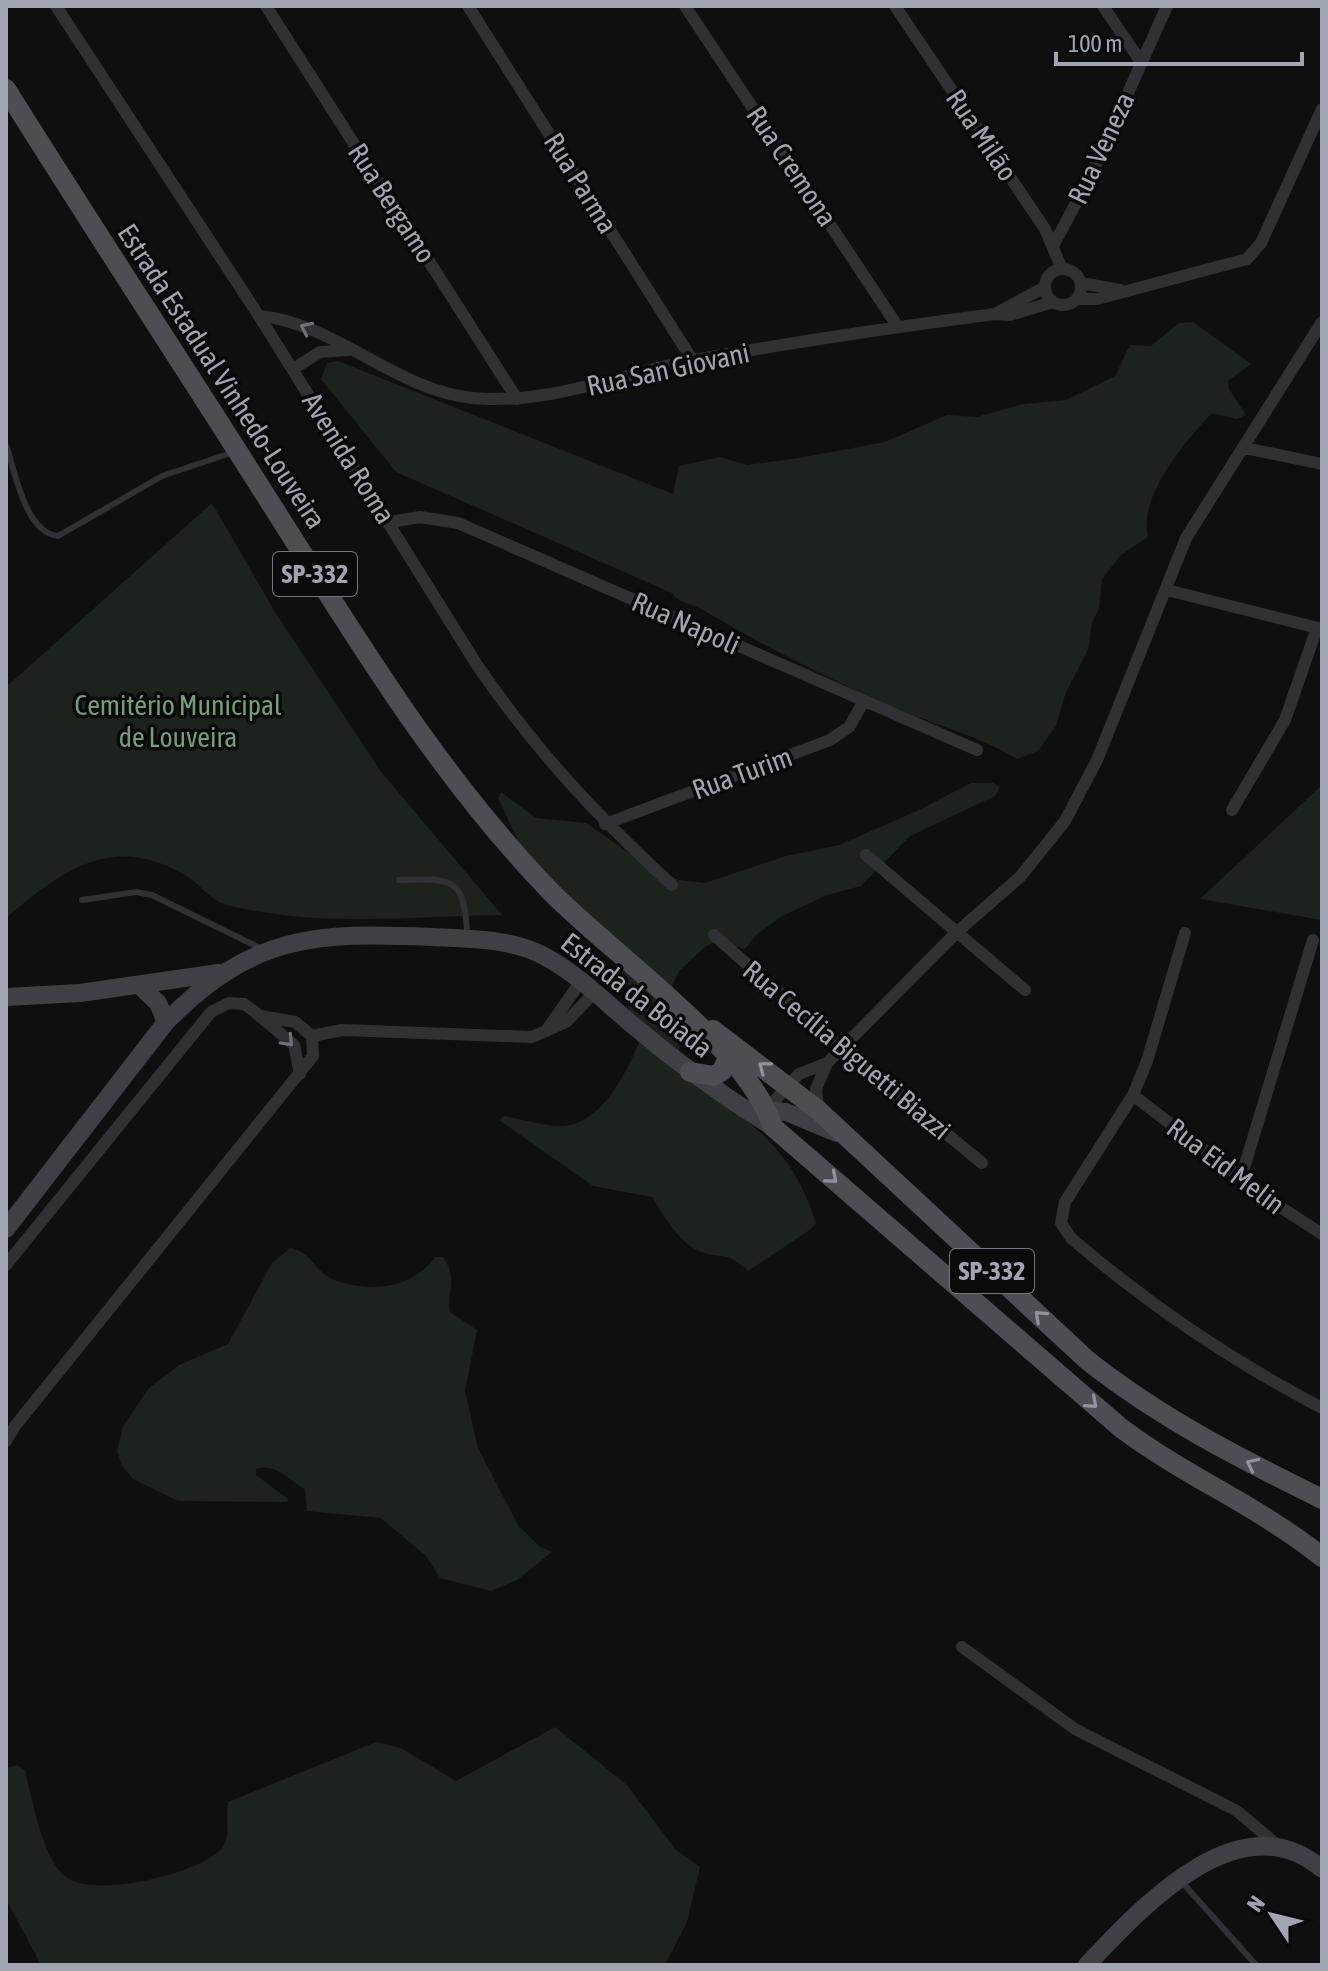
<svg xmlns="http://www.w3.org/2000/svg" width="1328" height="1971" viewBox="0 0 1328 1971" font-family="'Asap Condensed',sans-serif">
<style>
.green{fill:#1c231d}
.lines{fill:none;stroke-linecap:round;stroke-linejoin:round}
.lane{stroke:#303135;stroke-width:6}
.street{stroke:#303135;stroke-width:12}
.secondary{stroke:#3e4045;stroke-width:18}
.primary{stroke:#4c4e54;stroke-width:20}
.oneway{stroke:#6e7179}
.oneway2{stroke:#8f949e}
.labels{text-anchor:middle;stroke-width:7;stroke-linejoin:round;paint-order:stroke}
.shield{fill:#0a0a0b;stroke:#73767f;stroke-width:2}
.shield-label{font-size:26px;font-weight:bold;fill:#a0a5b1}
.street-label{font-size:28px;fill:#a0a5b1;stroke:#0a0a0b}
.park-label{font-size:28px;fill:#779c7b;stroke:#0a0a0b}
</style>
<rect width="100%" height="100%" fill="#0f0f10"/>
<path class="green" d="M1193,322L1251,364L1228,381L1229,389L1246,415L1237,419L1212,413C1185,441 1138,497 1148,537L1121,555L1102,579L1099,609L1092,622L1088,650L1066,692L1056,726L1038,751L1017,759C978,735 934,725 893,707C828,679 764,646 703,610C693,604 678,603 672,593L396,472L321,379L327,363L338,361L673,494L679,466L720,457L747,465L799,458L885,442L947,415L977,417L1023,404L1066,400L1115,376L1130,345L1151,346L1179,323Z
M212,503L275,612L382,773L502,915C436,916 367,922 301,917C286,915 228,909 218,901C206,894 197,882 185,875C112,832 61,871 6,918V687Z
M971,783H993L1000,787L995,796L910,836L861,886L827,895L782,916L756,935L745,949L719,941L706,946L679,971L671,989L678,1021L680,1072C745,1119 792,1143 816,1224L808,1231L748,1271C724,1248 720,1261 697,1250C679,1242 662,1213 652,1197L593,1186L499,1120L504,1116C520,1119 537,1124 554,1126C599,1130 624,1077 639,1043L632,1033L626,992L606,936L539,885L498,798L501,792L536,818L586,823L652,869L679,880L705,883L786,856L839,845L919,810Z
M1322,785V920L1200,899Z
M290,1248C314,1253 314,1272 334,1280C370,1293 413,1289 435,1257H443C459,1280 446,1292 450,1312L477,1330L465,1391L478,1448L518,1525L539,1546L552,1552L517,1580L491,1591L440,1578L426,1556L381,1518L307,1511L305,1489C289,1481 276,1462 256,1469V1475L288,1499L287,1502L178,1501L133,1479L122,1466L117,1451L123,1426L149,1388L179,1365L228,1344L272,1263Z
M555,1727L627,1785L676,1850L700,1867L687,1922L665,1965H41L6,1899V1768L17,1765L25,1770C32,1798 42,1859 66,1877C93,1899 199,1874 221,1849C232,1837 225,1817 228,1802L376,1742L401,1748L456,1781Z"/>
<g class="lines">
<path class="lane" d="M6,445C15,471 25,533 58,536L162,476L234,452
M399,880C451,879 465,875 467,935
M82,900L136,892L152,895L260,948
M1181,1881L1256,1965"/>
<path class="street" d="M56,6L259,316L477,665C537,752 595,814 672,885
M266,6L517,399
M468,6L693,361
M685,6L898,327
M895,6L1045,229L1062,269
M1103,6L1141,62
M1053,246L1092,173L1167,6
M1045 287a18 18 0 1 1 36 0a18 18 0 1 1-36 0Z
M1081,283L1120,290
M1077,299H1097L1247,259L1261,243L1322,109
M995,314L1045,287
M259,316C334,322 396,391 473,398C548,405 622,374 694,360C794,342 895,327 995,314L1010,315L1053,302
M293,369L320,352L348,350
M1245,448L1322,464
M390,522L420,517L458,523L977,750
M1167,590L1322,629
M1232,810L1285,720L1317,628
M605,824L830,740L849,727L864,701
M866,855L1025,990
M1185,933L1147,1061L1133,1095L1065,1202L1061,1223L1071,1238C1150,1306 1230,1360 1322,1408
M714,935L842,1048L982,1163
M546,1031L581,981
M312,1036L342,1030L532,1037L566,1022L594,993
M1133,1095L1268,1199L1322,1234
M767,1109L799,1074L827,1063
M818,1109L816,1089L827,1063L957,932L1020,877L1065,821L1097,760L1186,538L1322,322
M1241,1178L1313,940
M6,1265L211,1012L229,1003L244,1004L255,1012L294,1045L300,1074
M6,1441L15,1426L313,1056L312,1036L295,1022L261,1016
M962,1647L1075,1729L1237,1811L1276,1844"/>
<path class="secondary" d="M140,986L158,1003L166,1022
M6,997L80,993L219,973
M751,1109L786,1112L837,1133
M6,1229L166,1022C253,934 315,932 432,937C470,939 510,938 544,956C578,974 606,1003 635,1027C679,1064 724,1097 773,1127
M1087,1965C1142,1907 1240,1799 1322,1869"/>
<path class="primary" d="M6,89C91,225 180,360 266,496C354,634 436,773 551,892C612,954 747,1047 773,1127L1121,1428C1185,1476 1260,1507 1322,1557
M713,1030L818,1110L1087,1360C1160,1418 1239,1458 1322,1499
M690,1072L714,1076L722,1071L728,1058"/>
</g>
<defs><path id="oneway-chevron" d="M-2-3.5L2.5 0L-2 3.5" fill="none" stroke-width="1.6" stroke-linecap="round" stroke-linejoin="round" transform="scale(2)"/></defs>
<g class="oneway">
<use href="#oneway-chevron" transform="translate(306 328) rotate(-155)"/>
<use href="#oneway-chevron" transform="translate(288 1041) rotate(46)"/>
</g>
<g class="oneway2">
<use href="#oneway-chevron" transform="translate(764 1067) rotate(-143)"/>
<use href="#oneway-chevron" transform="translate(832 1178) rotate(40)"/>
<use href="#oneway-chevron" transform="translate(1040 1316) rotate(-137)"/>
<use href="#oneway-chevron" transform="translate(1092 1403) rotate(41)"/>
<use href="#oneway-chevron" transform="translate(1252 1464) rotate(-154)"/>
</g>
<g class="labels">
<g class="shield">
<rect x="273" y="552" width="84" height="44" rx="6"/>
<rect x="950" y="1249" width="84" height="44" rx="6"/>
</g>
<g class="shield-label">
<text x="315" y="583">SP-332</text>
<text x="992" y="1280">SP-332</text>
</g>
<g class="street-label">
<text transform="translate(982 135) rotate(56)" y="10">Rua Milão</text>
<text transform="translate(1101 148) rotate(-65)" y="10">Rua Veneza</text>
<text transform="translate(792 166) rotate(56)" y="10">Rua Cremona</text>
<text transform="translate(581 183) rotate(58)" y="10">Rua Parma</text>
<text transform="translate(392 203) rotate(57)" y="10">Rua Bergamo</text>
<text transform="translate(668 369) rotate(-12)" y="10">Rua San Giovani</text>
<text transform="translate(222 376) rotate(57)" y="10">Estrada Estadual Vinhedo-Louveira</text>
<text transform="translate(349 458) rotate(58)" y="10">Avenida Roma</text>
<text transform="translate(686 623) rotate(24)" y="10">Rua Napoli</text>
<text transform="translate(742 773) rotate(-20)" y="10">Rua Turim</text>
<text transform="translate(637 995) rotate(38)" y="10">Estrada da Boiada</text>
<text transform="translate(847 1050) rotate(40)" y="10">Rua Cecília Biguetti Biazzi</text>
<text transform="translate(1226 1166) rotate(37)" y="10">Rua Eid Melin</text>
</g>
<g class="park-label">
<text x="178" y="715">Cemitério Municipal<tspan x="178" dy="32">de Louveira</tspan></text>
</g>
</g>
<rect width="1328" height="1971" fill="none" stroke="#a0a5b1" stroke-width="16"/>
<g transform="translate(1272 1915) rotate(305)" stroke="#0a0a0b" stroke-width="6" paint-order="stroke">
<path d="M0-6L14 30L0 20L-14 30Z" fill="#a0a5b1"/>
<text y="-12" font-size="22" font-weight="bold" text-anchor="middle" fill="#a0a5b1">N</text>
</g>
<path d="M1056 52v12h246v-12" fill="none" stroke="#a0a5b1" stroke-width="4"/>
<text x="1068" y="52" font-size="24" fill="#a0a5b1" stroke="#0a0a0b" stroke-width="6" paint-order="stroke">100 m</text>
</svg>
